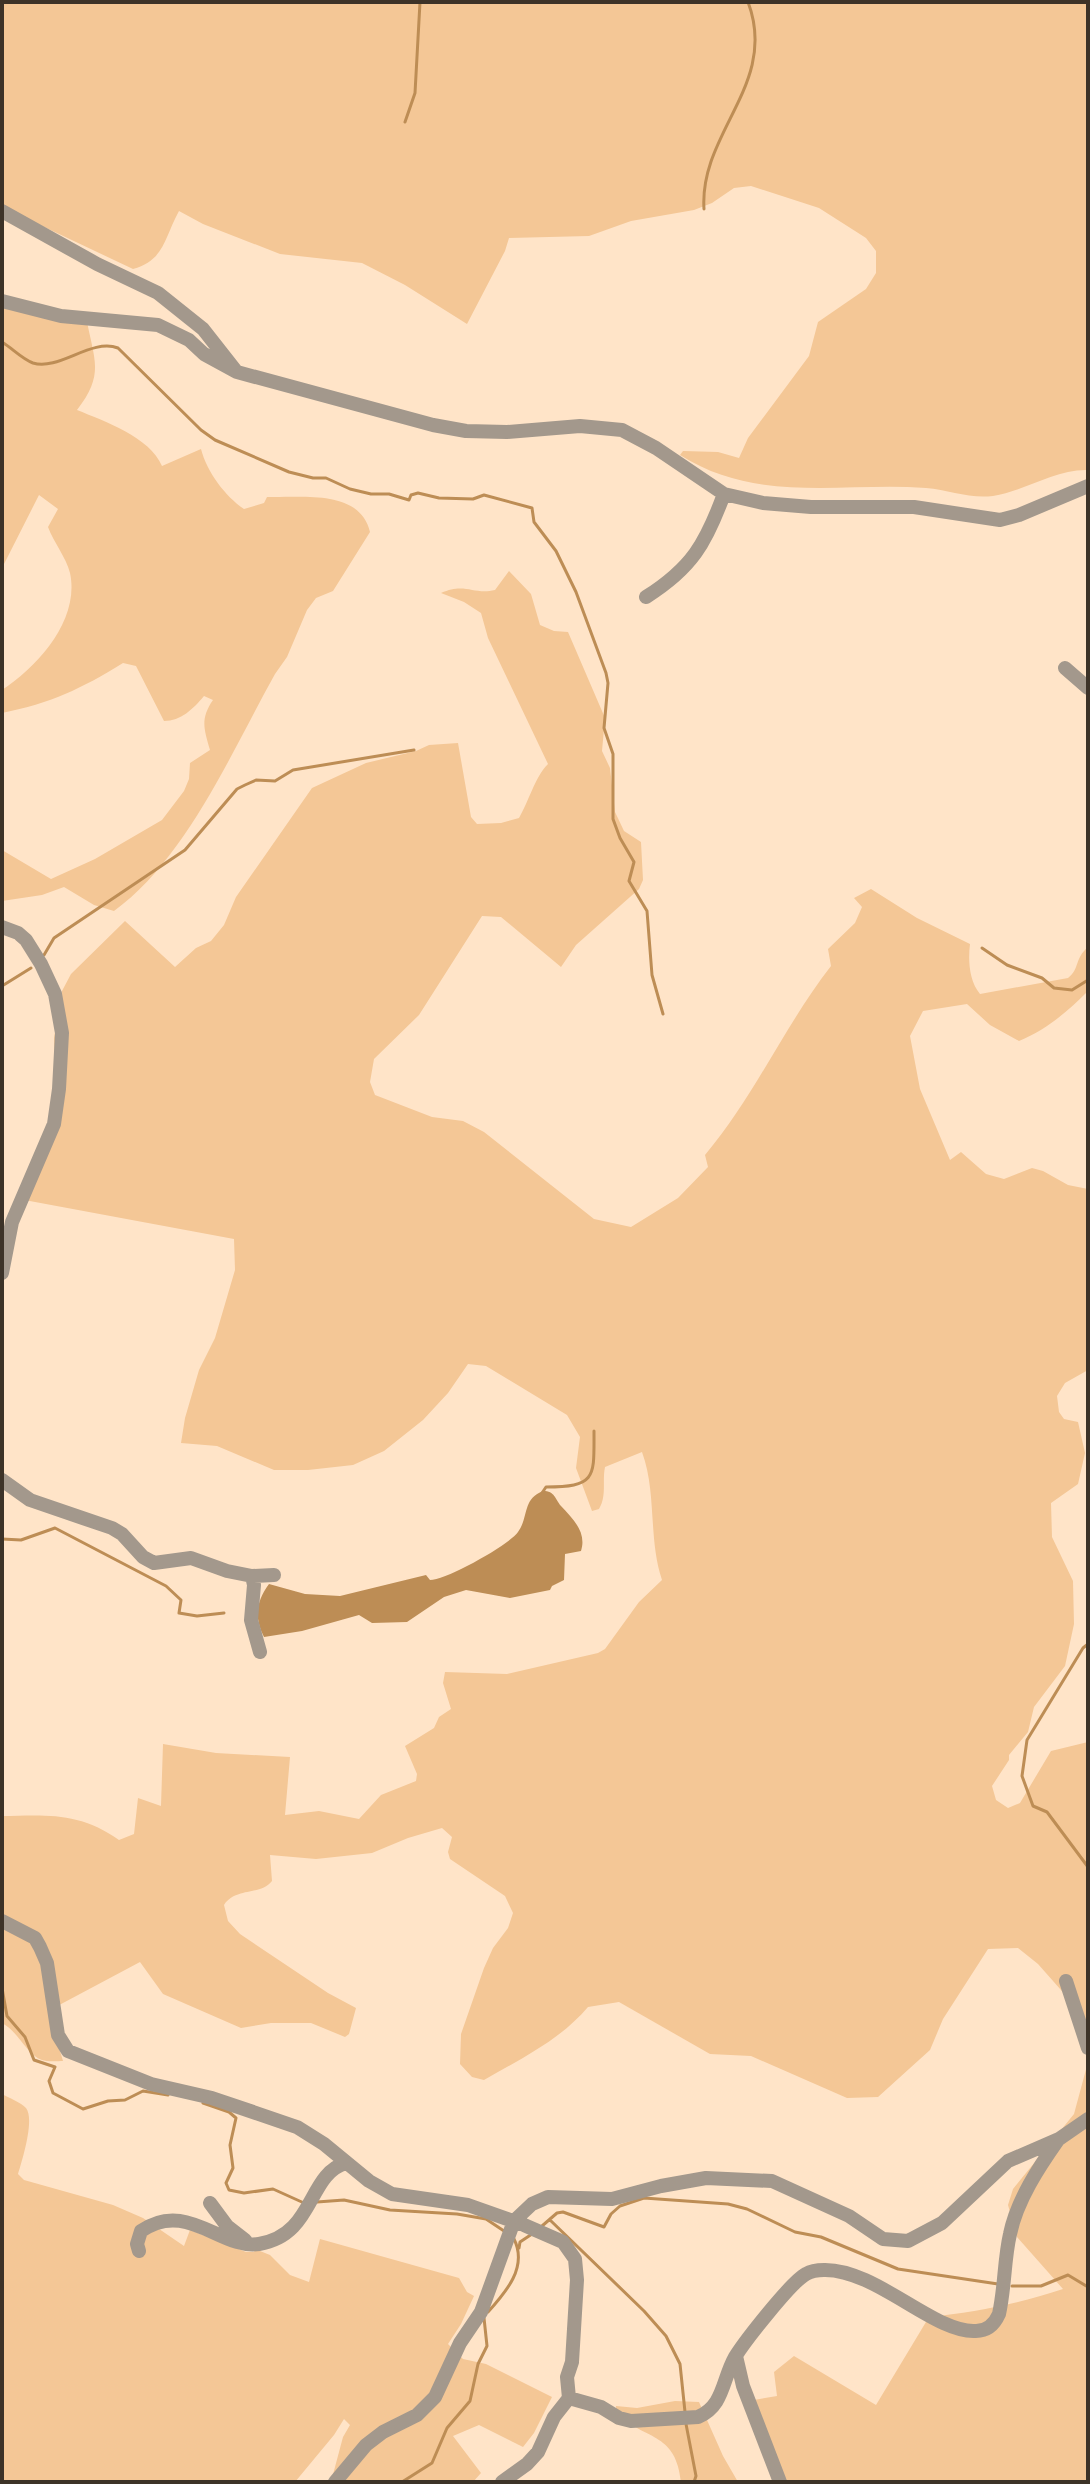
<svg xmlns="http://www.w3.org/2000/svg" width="1090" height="2484" viewBox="0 0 1090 2484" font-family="Helvetica,sans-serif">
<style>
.green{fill:#f4c796}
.water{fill:#bd8d55}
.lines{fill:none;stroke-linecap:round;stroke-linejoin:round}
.stream{stroke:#bd8d55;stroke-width:3}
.minor{stroke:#a3988c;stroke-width:14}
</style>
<rect width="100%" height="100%" fill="#ffe4c8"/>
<path class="green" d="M2,2H1088V470C1055,469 1025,491 993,496C970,499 949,490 926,488C842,482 757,504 680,455L683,451L718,452L739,458L748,438L809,356L818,322L866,289L876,273V251L866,238L819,208L751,186L734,188L712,203L694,210L631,221L589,236L509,238L505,251L467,324L405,285L362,263L280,254L203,224L179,211C164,238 165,260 133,269L2,207Z
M2,302L86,316C93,358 106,373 77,410C104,421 150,437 162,466L201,449C207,472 225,496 244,509L264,503L267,497C302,498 360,489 370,532L333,591L316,598L307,610L287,657L275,674C232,751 186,859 114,911L94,905L64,887L42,895L2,901V850L51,879L95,859L162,820L184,791L189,779L190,763L210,750C204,729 200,719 213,700L204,696C193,709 181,721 164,721L136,666L123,663C81,689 51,703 2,713V690C39,666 80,619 70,573C66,557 54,543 48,527L58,509L39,495L2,568Z
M509,571L531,594L540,625L554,631L568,632L605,718L602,751L610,768L615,812L624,831L641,842L643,880L639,889L576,945L561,967L501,917L482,916L419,1015L374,1059L370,1082L375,1095L432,1117L463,1121L484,1132L594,1219L631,1227L678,1198L708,1167L705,1155C754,1097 785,1025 831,966L828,949L855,923L862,907L854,898L871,889L917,918L970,944C968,960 969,981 980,994L1068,978C1080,969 1074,959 1088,947V991C1067,1012 1046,1030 1019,1041L990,1025L967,1004L923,1011L910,1036L920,1089L950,1160L961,1152L986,1174L1004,1179L1032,1168L1043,1171L1068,1185L1088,1189V1370L1065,1383L1057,1396L1059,1412L1064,1419L1078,1422L1085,1453L1078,1484L1051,1503L1052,1537L1073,1581L1074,1624L1065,1666L1034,1707L1028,1732L1009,1755V1760L992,1786L996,1800L1008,1808L1020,1803L1051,1751L1088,1742V2059L1076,2007L1038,1964L1018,1948L988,1949L943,2019L930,2050L878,2097L847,2098L751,2056L710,2054L619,2002L588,2007C560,2040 522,2058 484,2080L472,2077L460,2064L461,2034L484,1968L493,1948L508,1928L513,1913L505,1896L450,1859L448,1852L452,1837L442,1828L408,1838L372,1853L316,1859L270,1855L272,1881C260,1896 236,1887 224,1905L228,1921L240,1934L328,1993L356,2008L349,2034L345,2037L311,2023H271L241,2028L163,1994L140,1962L48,2011L63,2061C58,2061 47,2062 42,2060C27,2055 18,2031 2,2023V1816C48,1815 80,1812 119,1840L134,1834L138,1798L161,1806L163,1744L216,1753L290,1757L285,1815L319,1811L359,1819L381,1795L416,1781L417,1774L405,1746L434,1728L439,1717L451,1709L443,1683L445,1672L507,1674L598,1653L605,1649L639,1602L662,1580C648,1538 657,1493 642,1452L605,1467C602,1482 607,1495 599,1509L592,1511L576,1468L580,1437L567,1415L486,1366L468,1364L448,1393L423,1420L384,1451L353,1465L308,1470H274L217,1446L181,1443L185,1418L199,1370L215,1338L235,1270L234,1239L19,1199L55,1105L54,1038L62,991L71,974L125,921L175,967L196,948L211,941L224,925L236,897L312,788L366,763L416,751L429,745L458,743L471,817L477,824L501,823L519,818C529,801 535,777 548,764L488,638L481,613L464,602L441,593C465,582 473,595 495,590Z
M1088,2062V2482H779L748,2401L777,2396L774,2372L794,2356L876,2405L929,2317C976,2312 1018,2304 1063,2289L1017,2237L1008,2205L1013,2189L1074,2114Z
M2,2094C9,2098 20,2102 26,2108C35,2119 22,2161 18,2174L24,2180L113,2205L143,2218L184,2246L190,2230L246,2252H254L255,2249L270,2255L290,2275L309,2282L320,2239L459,2278L467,2292L474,2296L461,2324L448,2344L463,2359L486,2364L552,2397L534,2433L523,2447L479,2425L453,2436L481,2473L473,2482H331L343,2437L350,2425L344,2419L334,2435L295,2482H2Z
M675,2401L699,2402L723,2456L738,2482H681C676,2434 649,2440 616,2415V2406L637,2408Z"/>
<path class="water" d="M543,1491C555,1491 555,1499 561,1506C573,1519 587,1532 581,1551L565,1554L564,1580L552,1586L550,1590L510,1598L466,1590L444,1597L407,1622L372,1623L359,1615L302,1631L264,1637C254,1617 256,1602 269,1584L305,1594L340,1596L426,1575L430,1580C446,1580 509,1545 518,1532C529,1517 522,1499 543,1491Z"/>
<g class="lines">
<path class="stream" d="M405,122L415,93L420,2
M704,209C699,132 779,84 748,2
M2,342C12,348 22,359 33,363C59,371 91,338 118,348L201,430L215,440L289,472L313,478H326L350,489L371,494H389L409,500L411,495L418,493L439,498L473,499L484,495L532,508L534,522L556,551L576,592L606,673L608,683L604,728L613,754V819L620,838L634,862L629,881L647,911L652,975L663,1014
M982,948L1007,965L1042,978L1054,988L1072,990L1088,980
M44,955L54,938L185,850L237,789L245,785L256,780L275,781L293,770L414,750
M2,986L31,968
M542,1493L546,1487C597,1487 594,1477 594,1431
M2,1539L21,1540L55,1528L166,1586L181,1600L179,1613L197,1616L224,1613
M1088,1644L1083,1648L1027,1740L1022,1776L1033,1806L1047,1812L1088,1867
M2,1988L7,2016L25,2037L34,2060L55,2067L49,2081L53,2093L83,2109L108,2101L125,2100L143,2091L168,2095
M203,2103L229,2112L236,2118L230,2145L233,2168L226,2183L229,2190L244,2193L273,2189L304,2203
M317,2202L344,2200L390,2210L457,2214L486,2219L504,2231
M550,2220L644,2311L666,2336L680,2364L685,2412
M542,2226L557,2213L563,2212L604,2227L611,2214L620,2206L644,2198L728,2204L747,2209L795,2232L821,2237L898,2269L998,2284
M519,2248L520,2242L532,2234
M1012,2286H1041L1068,2275L1088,2287
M488,2312C506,2292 528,2267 514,2239
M686,2424L696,2476L694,2482
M402,2482L432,2463L447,2428L470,2401L478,2364L487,2346L484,2318"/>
<path class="minor" d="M2,211L97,264L158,293L203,329L236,371
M2,301L61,316L158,325L189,340L204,354L237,372L433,425L466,431L507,432L580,426L622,430L656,448L724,494L763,503L811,507H914L1000,520L1019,515L1088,486
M646,597C692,568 706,543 724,494
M1065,668L1088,688
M2,927L18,933L26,940L41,964L55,994L62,1033L59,1089L54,1124L12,1222L2,1273
M2,1480L30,1500L112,1528L122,1534L143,1557L154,1563L191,1558L227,1571L252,1576L274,1575
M252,1576L254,1585L251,1620L260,1652
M2,1921L35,1938L40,1947L47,1963L58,2035L68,2051L151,2084L212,2098L297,2127L324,2144L369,2181L392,2194L468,2205L524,2225L563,2242L575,2259L577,2280L572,2362L567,2377L569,2398L554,2417L538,2452L527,2464L502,2482
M1066,1981L1088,2048
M210,2203L227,2226L245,2240
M139,2251L137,2244L141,2231C187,2199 221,2250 259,2244C315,2235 307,2174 346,2163
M736,2356L743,2386L780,2482
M569,2398L601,2407L619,2418L631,2421L698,2417C724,2406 722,2380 735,2357C745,2341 791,2282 806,2274C811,2271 819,2270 824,2270C876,2269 935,2334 976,2331C988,2331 995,2323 999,2314C1005,2287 1004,2260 1010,2234C1017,2200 1039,2167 1058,2140
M335,2482L366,2445L383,2432L417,2415L435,2397L460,2343L481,2312L514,2221L532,2204L548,2197L612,2199L661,2186L706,2178L772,2181L849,2216L883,2239L908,2241L942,2223L1008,2161L1059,2139L1088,2119"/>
</g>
<rect width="1090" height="2484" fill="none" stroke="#3d3328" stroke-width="8"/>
</svg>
